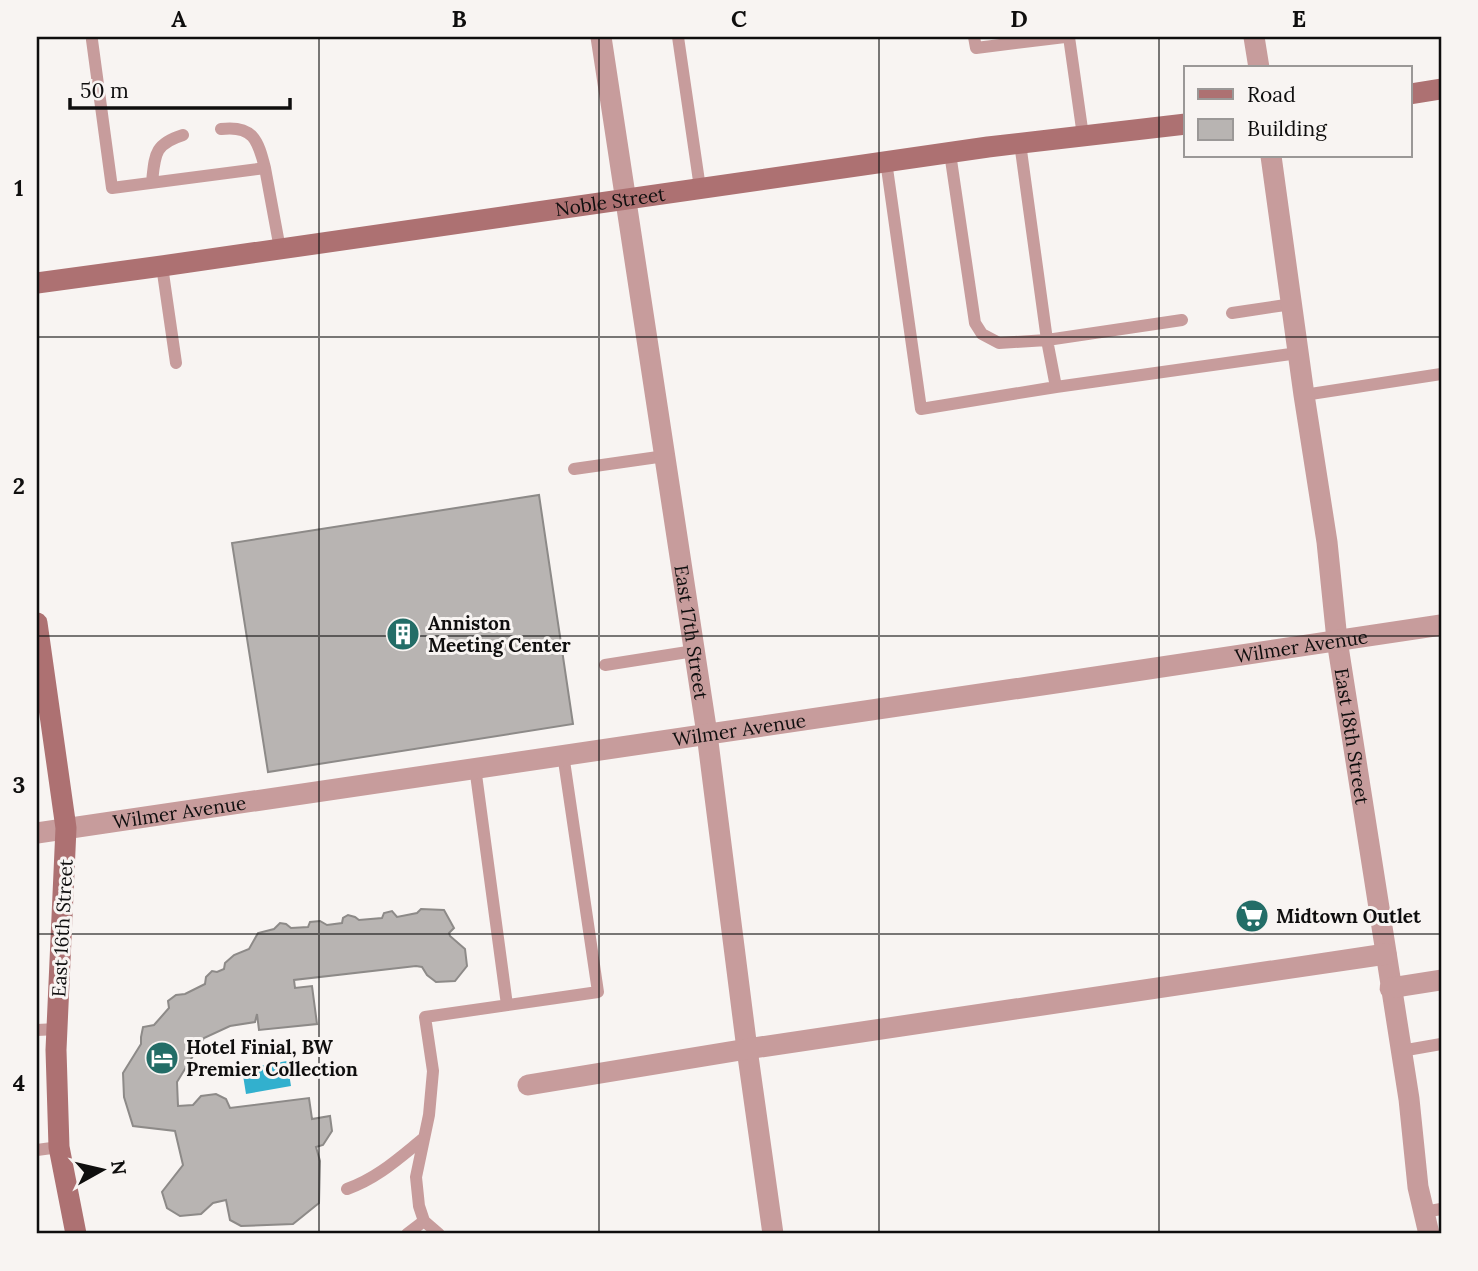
<svg xmlns="http://www.w3.org/2000/svg" width="1478" height="1271" viewBox="0 0 1478 1271" font-family="Lora,serif">
<style>
.water{fill:#32b0ce}
.building{fill:#b8b4b2;stroke:#8d8a88;stroke-width:2}
.lines{fill:none;stroke-linecap:round;stroke-linejoin:round}
.lane{stroke:#c79c9c;stroke-width:12}
.street{stroke:#c79c9c;stroke-width:21}
.secondary{stroke:#ad7172;stroke-width:21}
.grid{fill:none;stroke:#0f0e0e;stroke-width:2;stroke-opacity:0.55}
.labels{text-anchor:middle;stroke-width:6;stroke-linejoin:round;paint-order:stroke}
.street-label{font-size:19px;fill:#0f0e0e;stroke:#f8f4f2}
.poi-label{font-size:19px;font-weight:bold;fill:#0f0e0e;stroke:#f8f4f2;text-anchor:start}
.neatline{fill:none;stroke:#0f0e0e;stroke-width:2.5}
.grid-label{font-size:23px;text-anchor:middle;font-weight:bold;fill:#0f0e0e}
</style>
<rect width="100%" height="100%" fill="#f8f4f2"/>
<path class="water" d="M287,1061L291,1086L246,1094L242,1069Z"/>
<path class="building" d="M539,495L573,724L268,772L232,543Z
M421,909L444,910L454,928L449,933L450,936L465,949L467,966L455,981L436,982L427,975L422,967L416,966L294,980L295,988L312,986L317,1024L259,1030L257,1014L255,1022L230,1026L204,1038L177,1082L178,1106L193,1105L201,1096L216,1094L226,1099L230,1108L309,1098L312,1119L330,1116L332,1131L323,1145L316,1147L320,1161L319,1203L293,1224L241,1226L230,1220L226,1200L213,1203L201,1214L180,1216L167,1208L162,1192L183,1165L175,1131L133,1126L124,1097L123,1073L141,1044V1037L143,1027L154,1025L169,1008L168,1001L176,995L185,994L205,984L206,977L212,971L217,972L224,969L225,963L234,955L249,949L258,933L274,929L280,923L286,924L291,928L308,927L310,922L320,921L327,925L342,923L343,918L348,915L355,917L359,920L382,918L384,913L392,911L397,917L417,913Z"/>
<g class="lines">
<path class="lane" d="M678,37L700,188
M974,37L976,48L1065,37
M1069,37L1083,136
M92,40L112,188L265,168L280,249
M221,129C253,125 258,140 265,168
M1020,143L1047,340L1056,387L1298,353
M950,153L975,323L982,334L999,343L1047,340L1182,320
M886,161L921,409L1056,387
M152,182C155,155 154,144 183,135
M162,266L176,363
M1232,313L1292,304
M1304,395L1441,374
M574,469L665,456
M605,665L694,651
M475,767L507,1005
M37,1030L57,1029
M1401,1051L1441,1044
M37,1150L59,1147
M347,1189C378,1178 399,1158 424,1138
M1424,1212L1441,1209
M407,1234L424,1221
M439,1234L424,1221L419,1206L416,1177L429,1115L433,1071L425,1017L598,992L563,754"/>
<g class="street">
<path id="s1" d="M601,37L707,734L747,1049L773,1234"/>
<path d="M1254,37L1259,68"/>
<path id="s2" d="M1271,156L1304,395L1327,542L1337,640L1409,1099L1418,1187L1429,1234"/>
<path id="s3" d="M37,833L1062,682L1441,625"/>
<path d="M1390,988L1441,980"/>
<path d="M528,1085L747,1049L1386,954"/>
</g>
<g class="secondary">
<path d="M1410,94L1441,89"/>
<path id="s4" d="M37,283L162,266L988,147L1186,124"/>
<path d="M37,623L66,828L56,1050L59,1147L76,1234"/>
</g>
</g>
<path class="grid" d="M319,37V1234M599,37V1234M879,37V1234M1159,37V1234M37,337H1441M37,636H1441M37,934H1441"/>
<defs>
<symbol id="building-disc" viewBox="-11 -11 22 22"><circle r="9.5" fill="#236d67" stroke="#f8f4f2"/><path d="M-4-6H4V6H1V3H-1V6H-4ZM-2.5-4.3h1.7v1.8h-1.7ZM.8-4.3h1.7v1.8H.8ZM-2.5-1h1.7V.8h-1.7ZM.8-1h1.7V.8H.8Z" fill="#fff"/></symbol>
<symbol id="supermarket-disc" viewBox="-11 -11 22 22"><circle r="9.5" fill="#236d67" stroke="#f8f4f2"/><path d="M-6-5.5h2.5l.6 2H6L4.5 2H-2.5L-4.4-4H-6ZM-1.5 3.2a1.3 1.3 0 1 0 .1 0ZM3 3.2a1.3 1.3 0 1 0 .1 0Z" fill="#fff"/></symbol>
<symbol id="hotel-disc" viewBox="-11 -11 22 22"><circle r="9.5" fill="#236d67" stroke="#f8f4f2"/><path d="M-6-4.5h1.5V1H6V5H4.5V3h-9V5H-6ZM-4 0a1.8 1.8 0 1 1 3.6 0ZM.5 0V-2.5h3Q6-2.5 6 0Z" fill="#fff"/></symbol>
</defs>
<g fill-rule="evenodd">
<use href="#building-disc" x="384" y="615" width="38" height="38"/>
<use href="#supermarket-disc" x="1233" y="897" width="38" height="38"/>
<use href="#hotel-disc" x="143" y="1039" width="38" height="38"/>
</g>
<g class="labels">
<g class="street-label">
<text dy="7" stroke="none"><textPath href="#s4" startOffset="579">Noble Street</textPath></text>
<text dy="7" stroke="none"><textPath href="#s1" startOffset="602">East 17th Street</textPath></text>
<text dy="7" stroke="none"><textPath href="#s3" startOffset="1278">Wilmer Avenue</textPath></text>
<text dy="7" stroke="none"><textPath href="#s3" startOffset="710">Wilmer Avenue</textPath></text>
<text dy="7" stroke="none"><textPath href="#s2" startOffset="586">East 18th Street</textPath></text>
<text dy="7" stroke="none"><textPath href="#s3" startOffset="144">Wilmer Avenue</textPath></text>
<text transform="translate(62 928) rotate(-87)" y="7">East 16th Street</text>
</g>
<g class="poi-label">
<text x="428" y="630">Anniston<tspan x="428" dy="22">Meeting Center</tspan></text>
<text x="1276" y="923">Midtown Outlet</text>
<text x="186" y="1054">Hotel Finial, BW<tspan x="186" dy="22">Premier Collection</tspan></text>
</g>
</g>
<rect width="1478" height="1271" fill="none" stroke="#f8f4f2" stroke-width="77"/>
<rect x="1184" y="66" width="228" height="91" fill="#f8f4f2" stroke="#9b9897" stroke-width="2"/>
<rect x="1198" y="89" width="35" height="10" fill="#ad7172" stroke="#9b9897" stroke-width="2"/>
<text x="1247" y="102" font-size="21" fill="#0f0e0e">Road</text>
<rect x="1198" y="119" width="35" height="21" fill="#b8b4b2" stroke="#9b9897" stroke-width="2"/>
<text x="1247" y="136" font-size="21" fill="#0f0e0e">Building</text>
<g transform="translate(102 1170) rotate(82)" stroke="#f8f4f2" stroke-width="5" paint-order="stroke">
<path d="M0-5L12 26L0 18L-12 26Z" fill="#0f0e0e"/>
<text y="-10" font-size="19" font-weight="bold" text-anchor="middle" fill="#0f0e0e">N</text>
</g>
<path d="M70 98v10h220v-10" fill="none" stroke="#0f0e0e" stroke-width="3.5"/>
<text x="80" y="98" font-size="21" fill="#0f0e0e" stroke="#f8f4f2" stroke-width="5" paint-order="stroke">50 m</text>
<rect x="38" y="38" width="1402" height="1194" class="neatline"/>
<g class="grid-label">
<text x="179" y="27">A</text>
<text x="459" y="27">B</text>
<text x="739" y="27">C</text>
<text x="1019" y="27">D</text>
<text x="1299" y="27">E</text>
<text x="19" y="196">1</text>
<text x="19" y="494">2</text>
<text x="19" y="793">3</text>
<text x="19" y="1091">4</text>
</g>
</svg>
